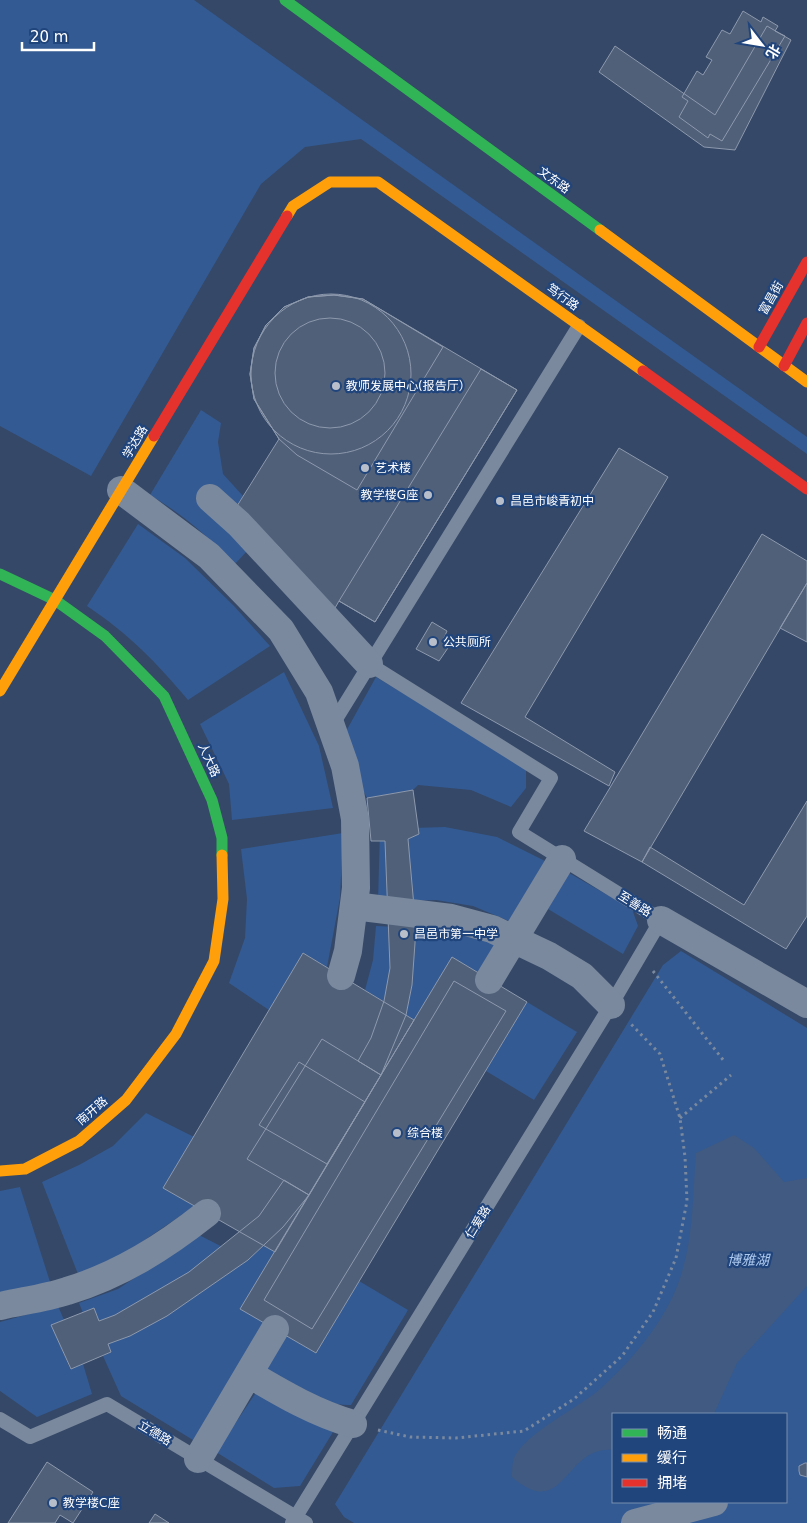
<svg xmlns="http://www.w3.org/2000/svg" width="807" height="1523" viewBox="0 0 807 1523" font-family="'DejaVu Sans','Noto Sans SC',sans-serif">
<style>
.green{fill:#335a93;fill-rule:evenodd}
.water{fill:#405a82}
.building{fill:#506079;stroke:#8d99ad}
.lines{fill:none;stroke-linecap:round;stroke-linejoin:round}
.path{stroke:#7a899e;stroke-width:3;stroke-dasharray:2.5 4;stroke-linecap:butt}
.lane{stroke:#7a899e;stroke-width:14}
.street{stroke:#7a899e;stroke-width:28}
.fast{stroke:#30b455;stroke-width:11}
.slow{stroke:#ff9f0a;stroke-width:11}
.jam{stroke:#e5322d;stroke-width:11}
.poi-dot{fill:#b8bfca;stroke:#20447c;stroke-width:2}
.labels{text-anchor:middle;stroke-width:4.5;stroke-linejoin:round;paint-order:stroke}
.street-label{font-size:12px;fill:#fff;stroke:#20447c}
.poi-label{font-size:12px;fill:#fff;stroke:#20447c;text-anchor:start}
.water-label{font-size:14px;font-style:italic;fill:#aec9ee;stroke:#20447c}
</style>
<rect width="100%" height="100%" fill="#354867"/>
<path class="green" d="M0,0H194L807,437V454L361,139L305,147L261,184L91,476L0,426Z
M201,410L221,423L218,442L223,474L243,496L237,506L208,484L198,498L251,547L234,565C207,535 185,516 150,495Z
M138,524L185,558L234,606L270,646L188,700C155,661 130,635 87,606Z
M284,672L319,746L333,808L232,820L229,784L200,724Z
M376,677L526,768V788L511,807L471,790L418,785L413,790L367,798L357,779L344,735Z
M445,827L497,837L545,861L509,921L473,906L436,900L378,902L380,829Z
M343,833L340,898L327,967L303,953L269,1010L229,983L245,938L247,899L241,849Z
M569,873L632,909L638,926L623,954L548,909Z
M376,926L438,929L498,942L481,975L452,958L414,1020L365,990L373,960Z
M681,951L807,1028V1523H354L344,1517L335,1504L663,965ZM613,1414H786V1502H613Z
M527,1002L577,1032L534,1100L486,1071Z
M146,1113L194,1137L163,1188L195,1206L118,1258L78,1274L42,1182L79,1165L113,1146Z
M20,1187L51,1285L0,1293V1191Z
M199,1235L248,1260L264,1245L275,1252L269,1325L204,1439L193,1440L121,1396L103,1356L111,1352L94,1308L83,1313L79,1303L118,1289Z
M359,1281L408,1310L351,1405C318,1406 291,1385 265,1369L283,1334L316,1353Z
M58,1306L64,1320L52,1325L70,1369L83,1364L92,1394L37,1417L0,1391V1322Z
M257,1391L333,1432L300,1486L274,1488L216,1452Z"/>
<path class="water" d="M734,1135L754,1148L784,1182L807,1178V1286L737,1363L714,1414H613V1450C564,1445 565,1523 512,1477C512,1472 512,1463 514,1458C523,1435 579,1407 599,1390C627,1365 655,1333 672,1298C694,1252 692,1203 696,1153Z"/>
<path class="building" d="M743,11L761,22L763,17L778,26L775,31L785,36L722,141L710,134L708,138L679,117L688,101L682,97L697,71L703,75L712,60L706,57L722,30L730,34Z
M767,26L791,40L735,150L704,147L599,72L615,46L715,115Z
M251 374a80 80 0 1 1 160 0a80 80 0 1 1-160 0Z
M334,295L363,299L517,390L375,622L339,601L331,615L279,547L237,506L279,439L254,399L250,374L254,348L266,325L284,307L308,297Z
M334,295L363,299L443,347L357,490L297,455L279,439L254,399L250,374L254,348L266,325L284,307L308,297Z
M275 373a55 55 0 1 1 110 0a55 55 0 1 1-110 0Z
M481,369L517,390L375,622L339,601Z
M619,448L668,477L525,717L615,772L609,786L461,703Z
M762,534L807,561V583L642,862L584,831Z
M807,583V642L780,628Z
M432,622L447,631L443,640L450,645L439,661L416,649Z
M413,790L419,834L408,839L416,929L412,985L406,1015L381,1075L358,1061L371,1038L384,1001L390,968L385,841H371L367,798Z
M807,801V916L786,949L642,862L650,847L744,905Z
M303,953L414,1020L275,1252L163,1188Z
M452,957L527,1002L316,1353L240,1309Z
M454,981L506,1011L312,1329L264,1300Z
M322,1039L381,1075L309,1195L247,1159Z
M299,1062L365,1102L327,1164L259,1125Z
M284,1180L309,1195L283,1227L248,1260L167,1316L130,1336L108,1344L111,1352L71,1369L51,1325L94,1308L99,1321L115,1315L189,1272L259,1216Z
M47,1462L93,1492L73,1523L60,1515L55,1523H8Z
M805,1463H807V1477L800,1475L799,1471V1466Z
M155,1514L169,1523H149Z"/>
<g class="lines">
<path class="path" d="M653,971L724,1061
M680,1118L731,1075
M378,1430L410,1437L456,1438L524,1431L574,1399L622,1356L653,1312L676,1258L687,1201L685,1157L680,1118L660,1054L629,1022"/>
<path class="lane" d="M331,727L579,326
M0,1419L30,1437L107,1404L306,1523
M292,1523L611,1005L661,920L519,832L551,778L369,664"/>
<path class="street" d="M121,490L209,556L281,630L319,692L345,766L355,819L356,888L348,951L341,976
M210,498L239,524L369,664
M354,906L451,918L492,929L549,956L582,976L611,1005
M661,920L807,1004
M489,980L562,859
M0,1306C22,1301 46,1298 67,1291C120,1275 164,1247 207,1213
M249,1374C283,1394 315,1413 353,1424
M198,1459L275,1329
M635,1523L714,1502"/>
<path class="fast" d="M285,0L600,230
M0,574L55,600L105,636L164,696L212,800L222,838V855"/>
<path class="slow" d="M287,216L293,206L330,182H378L643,371
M600,230L807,382
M0,691L154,436
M0,1171L25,1169L79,1141L126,1100L176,1034L214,961L223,899L222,855"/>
<path class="jam" d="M759,347L807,262
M784,366L807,323
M643,371L807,489
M154,436L287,216"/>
</g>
<g class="poi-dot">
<circle cx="336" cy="386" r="5"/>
<circle cx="365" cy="468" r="5"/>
<circle cx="428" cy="495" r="5"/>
<circle cx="500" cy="501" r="5"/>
<circle cx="433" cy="642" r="5"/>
<circle cx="404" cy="934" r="5"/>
<circle cx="397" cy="1133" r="5"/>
<circle cx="53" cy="1503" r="5"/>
</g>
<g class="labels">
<g class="street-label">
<text transform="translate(554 180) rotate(36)" y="4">文东路</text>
<text transform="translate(563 297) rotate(36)" y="4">笃行路</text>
<text transform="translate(771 298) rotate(-60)" y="4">富昌街</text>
<text transform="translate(135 442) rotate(-59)" y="4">学达路</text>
<text transform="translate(209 760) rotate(66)" y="4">人大路</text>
<text transform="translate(635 904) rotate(32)" y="4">至善路</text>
<text transform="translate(92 1111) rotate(-41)" y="4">南开路</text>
<text transform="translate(478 1222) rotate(-58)" y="4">仁爱路</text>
<text transform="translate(155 1433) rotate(31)" y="4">立德路</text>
</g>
<g class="poi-label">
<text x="346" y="390">教师发展中心(报告厅）</text>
<text x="375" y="472">艺术楼</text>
<text x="418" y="499" text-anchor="end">教学楼G座</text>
<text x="510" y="505">昌邑市峻青初中</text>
<text x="443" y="646">公共厕所</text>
<text x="414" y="938">昌邑市第一中学</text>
<text x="407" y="1137">综合楼</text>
<text x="63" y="1507">教学楼C座</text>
</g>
<g class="water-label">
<text x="748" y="1265">博雅湖</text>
</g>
</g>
<rect x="612" y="1413" width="175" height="90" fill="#20447c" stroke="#798fb0"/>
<rect x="622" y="1429" width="25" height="8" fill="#30b455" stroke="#798fb0"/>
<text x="657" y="1438" font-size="15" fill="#ffffff">畅通</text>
<rect x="622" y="1454" width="25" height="8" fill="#ff9f0a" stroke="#798fb0"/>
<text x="657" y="1463" font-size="15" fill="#ffffff">缓行</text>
<rect x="622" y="1479" width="25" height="8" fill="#e5322d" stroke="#798fb0"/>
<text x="657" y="1488" font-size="15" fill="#ffffff">拥堵</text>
<g transform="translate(762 45) rotate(121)" stroke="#20447c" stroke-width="4" paint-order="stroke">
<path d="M0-4L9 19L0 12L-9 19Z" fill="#ffffff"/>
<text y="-8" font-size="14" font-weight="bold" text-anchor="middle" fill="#ffffff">北</text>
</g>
<path d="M22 42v8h72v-8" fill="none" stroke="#ffffff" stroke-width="2.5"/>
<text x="30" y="42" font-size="15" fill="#ffffff" stroke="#20447c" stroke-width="4" paint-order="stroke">20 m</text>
</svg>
